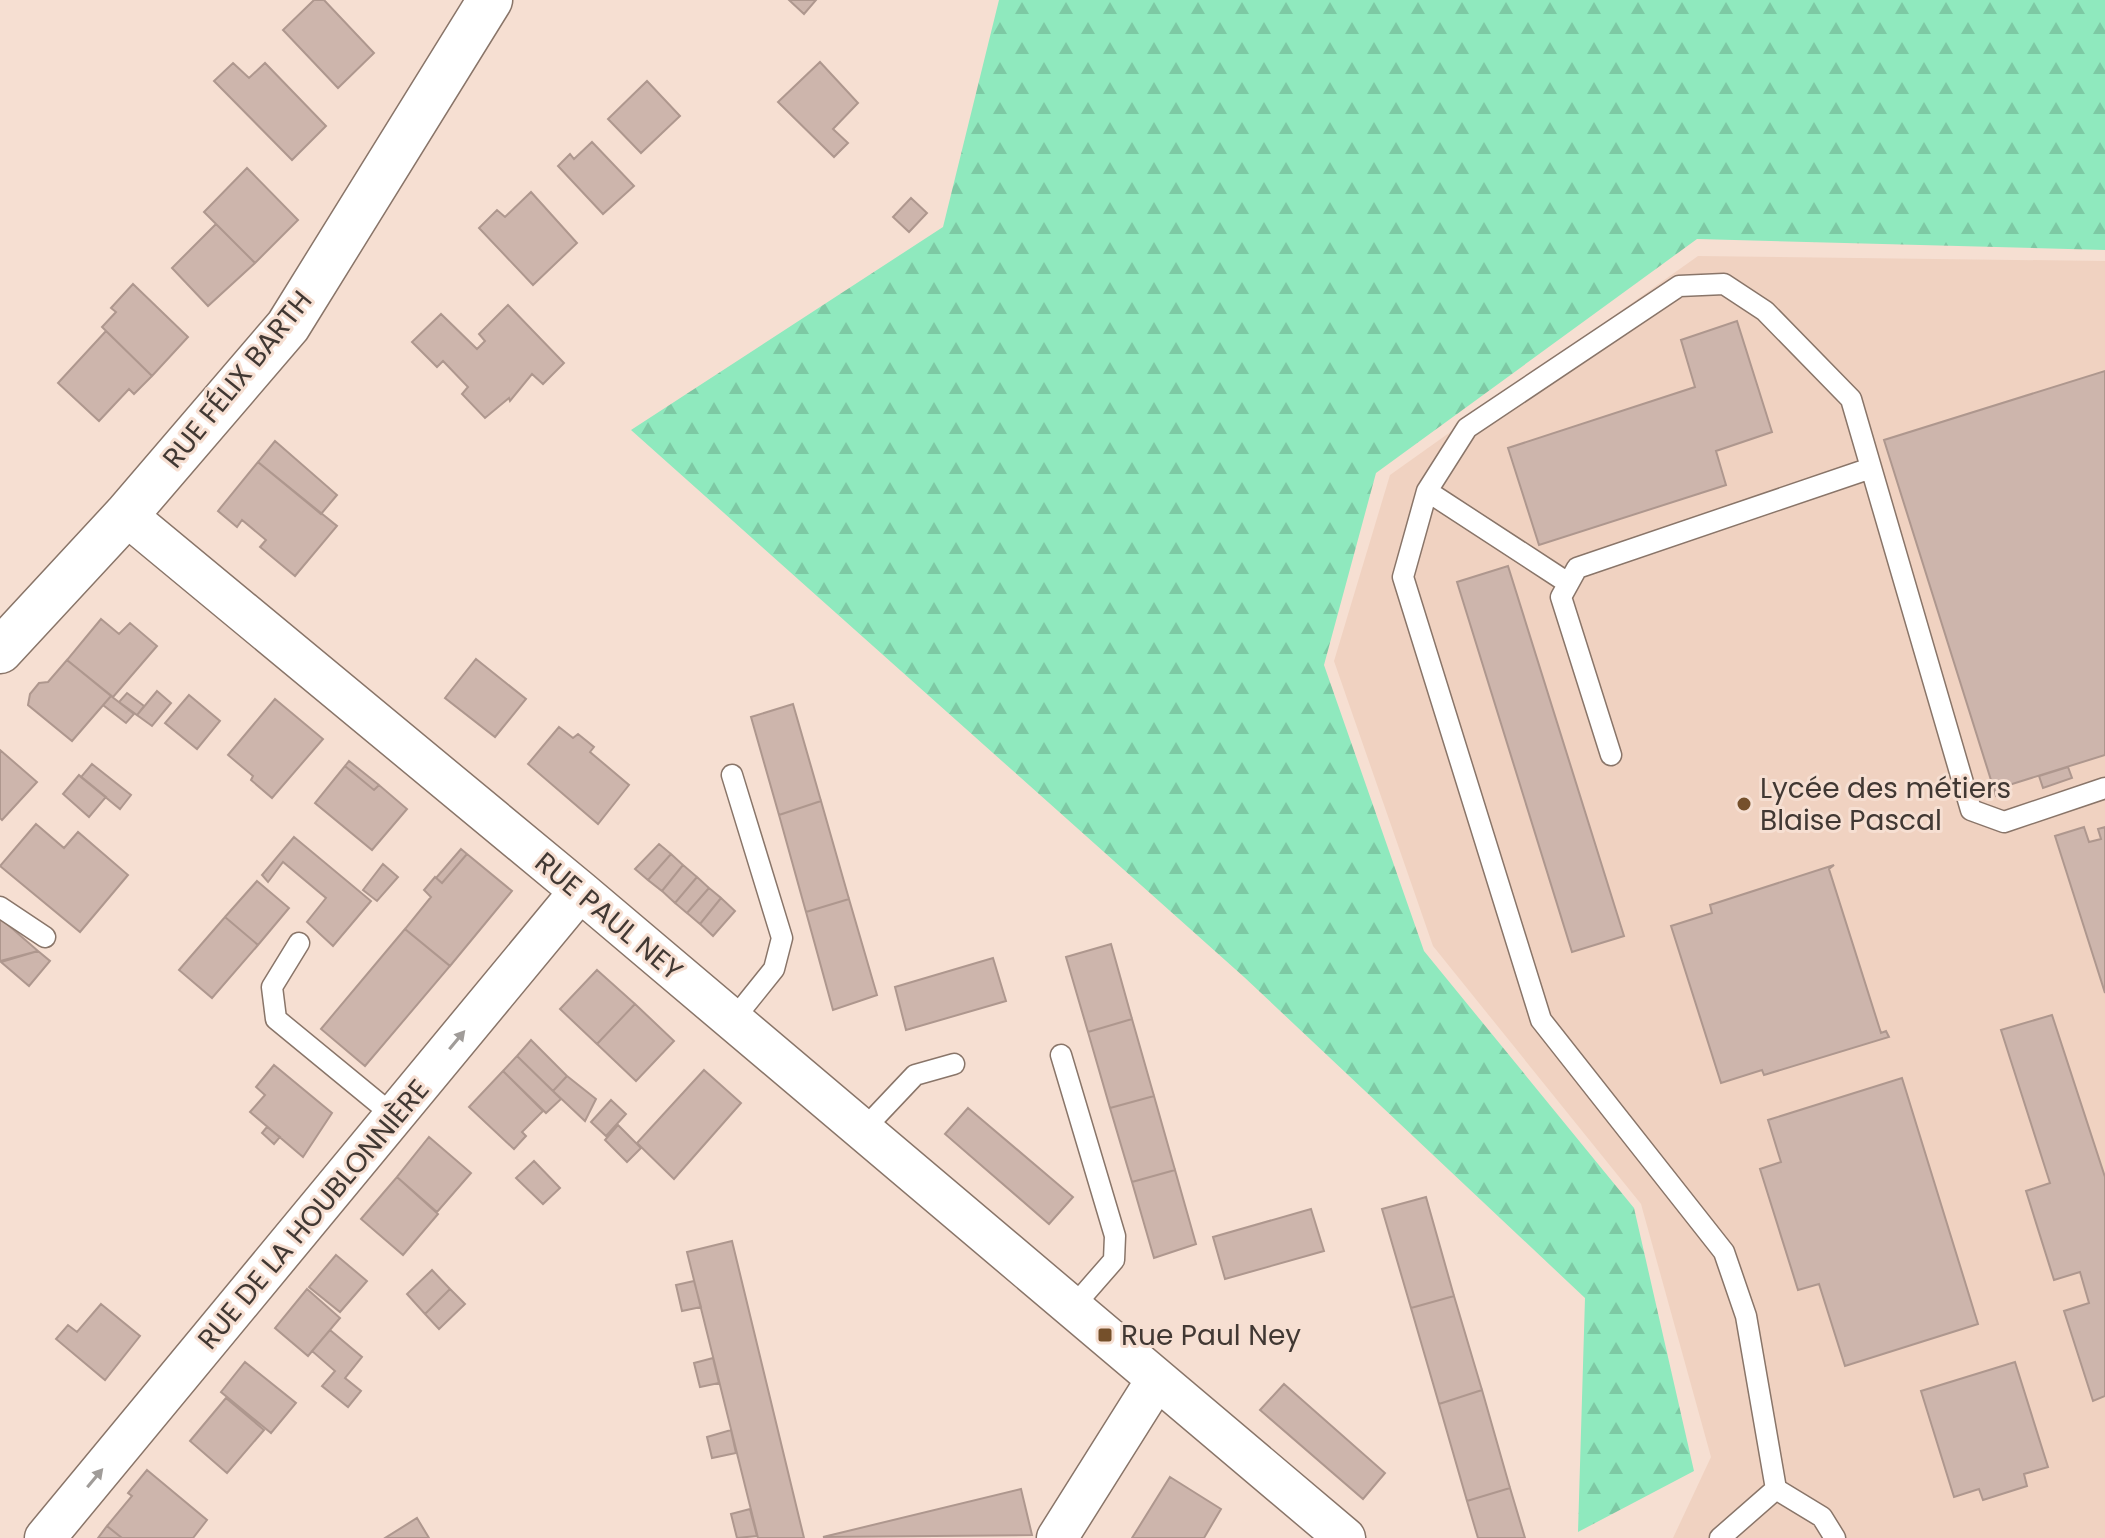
<svg xmlns="http://www.w3.org/2000/svg" width="2105" height="1538" viewBox="0 0 2105 1538" font-family="Poppins,sans-serif">
<style>
.built{fill:#f0d2c1}
.forest{fill:url(#forest-firs)}
.building{fill:#cdb5ac;stroke:#ae978e;stroke-width:2}
.lines{fill:none;stroke-linecap:round;stroke-linejoin:round}
.service-casing{stroke:#897569;stroke-width:23}
.minor-casing{stroke:#897569;stroke-width:43}
.tertiary-casing{stroke:#897569;stroke-width:47}
.service{stroke:#fff;stroke-width:20}
.minor{stroke:#fff;stroke-width:40}
.tertiary{stroke:#fff;stroke-width:44}
.oneway{fill:#a09c99}
.poi-dot{fill:#75502b;stroke:#f6dfd2;stroke-width:3}
.labels{text-anchor:middle;stroke-width:6;stroke-linejoin:round;paint-order:stroke}
.street-label{font-size:28px;fill:#413833;stroke:#f6dfd2}
.poi-label{font-size:28px;fill:#413833;stroke:#f6dfd2;text-anchor:start}
</style>
<defs>
<pattern id="forest-firs" width="22" height="20" patternUnits="userSpaceOnUse" patternTransform="scale(2)"><rect width="22" height="20" fill="#8fe9be"/><path d="M5 1l3.5 6h-7zM16 11l3.5 6h-7z" fill="#7dc9a4"/></pattern>
</defs>
<rect width="100%" height="100%" fill="#f6dfd2"/>
<path class="built" d="M1698,256L2105,261V1538H1673L1711,1457L1641,1204L1433,946L1334,661L1390,475Z"/>
<path class="forest" d="M999,0H2105V250L1697,239L1376,473L1324,665L1424,951L1634,1208L1694,1471L1578,1532L1585,1298L1244,977L631,430L943,227Z"/>
<path class="building" d="M314,0H324L374,53L338,88L283,30Z
M789,0H816L804,14Z
M820,62L858,103L833,129L848,143L834,157L778,102Z
M233,63L249,78L265,63L326,126L292,160L214,81Z
M647,81L680,116L641,153L608,119Z
M592,142L634,186L603,214L558,166L570,154L574,159Z
M247,168L298,220L255,263L204,212Z
M531,192L577,243L533,285L479,228L497,210L505,217Z
M911,198L927,213L909,232L893,217Z
M216,224L255,263L208,306L172,268Z
M133,284L188,337L152,376L102,327L116,312L111,308Z
M508,305L564,363L543,384L532,374L510,401L509,398L485,418L462,394L468,387L443,361L437,367L412,342L441,314L477,349L485,341L479,334Z
M1737,321L1772,432L1716,451L1726,485L1539,545L1508,448L1695,387L1681,340Z
M106,331L152,376L134,394L129,389L99,421L58,383Z
M2105,371V755L1996,789L1999,795L1996,796L1884,440Z
M275,441L337,495L321,514L258,462Z
M258,462L337,526L295,576L260,547L266,540L242,520L237,527L218,511Z
M1508,566L1624,936L1572,952L1457,582Z
M101,619L119,634L130,623L157,646L113,697L67,660Z
M476,659L526,699L495,737L445,698Z
M67,660L111,696L72,741L28,705L30,694L39,683L48,682Z
M157,691L171,703L152,726L137,715Z
M127,693L144,706L137,715L119,702Z
M189,695L220,721L197,749L165,723Z
M111,696L134,714L126,723L103,705Z
M275,699L323,739L272,798L251,780L253,776L228,755Z
M793,704L821,801L779,815L751,717Z
M559,727L573,738L578,734L594,747L590,752L629,785L598,824L528,764Z
M0,750L37,782L2,820L0,818Z
M349,761L379,785L374,790L345,766Z
M92,764L131,795L120,809L81,777Z
M345,766L374,790L379,785L407,809L372,850L315,803Z
M2068,767L2072,778L2043,788L2039,776Z
M79,775L106,797L89,817L63,794Z
M821,801L849,899L806,912L779,815Z
M36,824L64,848L78,832L128,875L80,932L0,866Z
M2084,827L2089,842L2101,839L2098,829L2105,827V993L2055,836Z
M294,837L371,901L333,946L307,922L326,898L283,862L268,882L262,875Z
M659,844L671,854L648,880L635,869Z
M461,849L467,854L442,883L436,878Z
M467,854L512,891L450,966L405,929L431,897L424,890L435,877L442,883Z
M671,854L683,865L662,891L648,880Z
M383,864L398,877L377,901L363,890Z
M683,865L697,877L675,903L662,891Z
M1834,865L1829,869L1881,1033L1886,1031L1889,1037L1764,1075L1762,1070L1721,1083L1671,926L1712,913L1710,905Z
M697,877L709,888L687,913L675,903Z
M257,881L289,908L258,945L225,917Z
M709,888L721,898L700,924L687,913Z
M721,898L735,911L713,936L700,924Z
M849,899L877,995L833,1010L806,912Z
M225,917L258,945L212,998L179,970Z
M0,918L38,951L0,961Z
M405,929L450,966L365,1066L321,1029Z
M1111,944L1132,1019L1088,1032L1066,957Z
M38,951L50,961L29,986L1,962Z
M993,958L1006,1001L906,1030L895,987Z
M597,970L635,1004L597,1044L560,1009Z
M635,1004L674,1041L636,1081L597,1044Z
M2052,1015L2105,1177V1396L2093,1401L2064,1311L2089,1303L2080,1272L2054,1280L2026,1191L2050,1183L2001,1030Z
M1132,1019L1154,1096L1110,1108L1088,1032Z
M531,1040L567,1076L553,1091L517,1056Z
M517,1056L561,1099L546,1113L503,1071Z
M274,1065L332,1113L303,1157L250,1112L265,1095L256,1087Z
M704,1070L741,1103L674,1179L637,1143Z
M503,1071L543,1111L522,1132L526,1136L514,1149L469,1107Z
M567,1076L596,1099L585,1121L553,1091Z
M1902,1078L1978,1324L1845,1366L1819,1284L1798,1290L1760,1169L1781,1162L1768,1120Z
M1154,1096L1175,1170L1132,1182L1110,1108Z
M611,1100L626,1114L606,1136L591,1122Z
M968,1108L1073,1197L1049,1224L945,1134Z
M618,1125L641,1148L627,1162L605,1140Z
M267,1127L280,1137L274,1144L262,1133Z
M429,1137L471,1173L437,1212L397,1177Z
M534,1161L560,1188L543,1204L516,1178Z
M1175,1170L1196,1244L1154,1258L1132,1182Z
M397,1177L438,1214L403,1255L361,1219Z
M1426,1197L1454,1296L1411,1308L1382,1209Z
M1311,1209L1324,1251L1225,1279L1213,1237Z
M732,1241L804,1538H758L687,1252Z
M336,1255L367,1281L340,1312L309,1287Z
M432,1270L450,1289L425,1314L407,1294Z
M694,1281L701,1307L682,1311L676,1285Z
M307,1289L340,1318L308,1356L275,1328Z
M450,1289L465,1304L439,1329L425,1314Z
M1454,1296L1482,1390L1439,1404L1411,1308Z
M101,1304L140,1336L105,1380L56,1339L68,1325L77,1332Z
M330,1330L362,1357L345,1378L361,1391L348,1407L322,1386L335,1371L312,1351Z
M713,1358L719,1383L700,1387L694,1363Z
M245,1362L296,1403L271,1433L221,1392Z
M2015,1362L2048,1467L2024,1474L2027,1486L1983,1500L1979,1489L1954,1497L1921,1391Z
M1284,1384L1385,1473L1363,1499L1260,1410Z
M1482,1390L1510,1488L1467,1501L1439,1404Z
M226,1398L264,1430L227,1473L190,1441Z
M731,1430L736,1453L712,1458L707,1437Z
M147,1470L207,1520L193,1538H122L107,1526L132,1496L128,1493Z
M1170,1477L1221,1509L1204,1538H1132Z
M1510,1488L1525,1538H1478L1467,1501Z
M1021,1489L1032,1535L823,1537Z
M750,1509L757,1536L737,1538L731,1514Z
M417,1518L429,1538H385Z
M107,1526L122,1538H98Z"/>
<g class="lines">
<defs>
<path id="service" d="M1427,491L1568,583
M1611,755L1561,597L1577,568L1871,468
M732,775L782,938L774,969L733,1020
M0,907L45,937
M299,943L272,987L276,1019L394,1116
M1061,1055L1115,1236L1114,1260L1073,1307
M863,1130L915,1075L954,1064
M1776,1489L1822,1517L1835,1538
M1720,1538L1776,1489L1746,1316L1724,1252L1541,1020L1403,577L1427,491L1467,428L1679,286L1724,284L1765,311L1851,399L1971,810L2004,822L2105,788"/>
<path id="minor" d="M126,515L580,891L1345,1538
M45,1538L580,891
M1057,1538L1157,1379"/>
<path id="tertiary" d="M0,651L126,515L288,326L490,0"/>
</defs>
<use href="#service" class="service-casing"/>
<use href="#minor" class="minor-casing"/>
<use href="#tertiary" class="tertiary-casing"/>
<use href="#service" class="service"/>
<use href="#minor" class="minor"/>
<use href="#tertiary" class="tertiary"/>
</g>
<defs><path id="oneway-solid" d="M-6-.8H1V-3.2L6.5 0L1 3.2V.8H-6Z" transform="scale(2)"/></defs>
<g class="oneway">
<use href="#oneway-solid" transform="translate(457 1040) rotate(-50)"/>
<use href="#oneway-solid" transform="translate(95 1478) rotate(-50)"/>
</g>
<g class="poi-dot">
<circle cx="1744" cy="804" r="8"/>
<rect x="1097" y="1327" width="16" height="16" rx="4"/>
</g>
<g class="labels">
<g class="street-label">
<text transform="translate(237 379) rotate(-51)" y="10">RUE FÉLIX BARTH</text>
<text transform="translate(609 916) rotate(40)" y="10">RUE PAUL NEY</text>
<text transform="translate(313 1214) rotate(-50)" y="10">RUE DE LA HOUBLONNIÈRE</text>
</g>
<g class="poi-label">
<text x="1760" y="798">Lycée des métiers<tspan x="1760" dy="32">Blaise Pascal</tspan></text>
<text x="1121" y="1345">Rue Paul Ney</text>
</g>
</g>
</svg>
